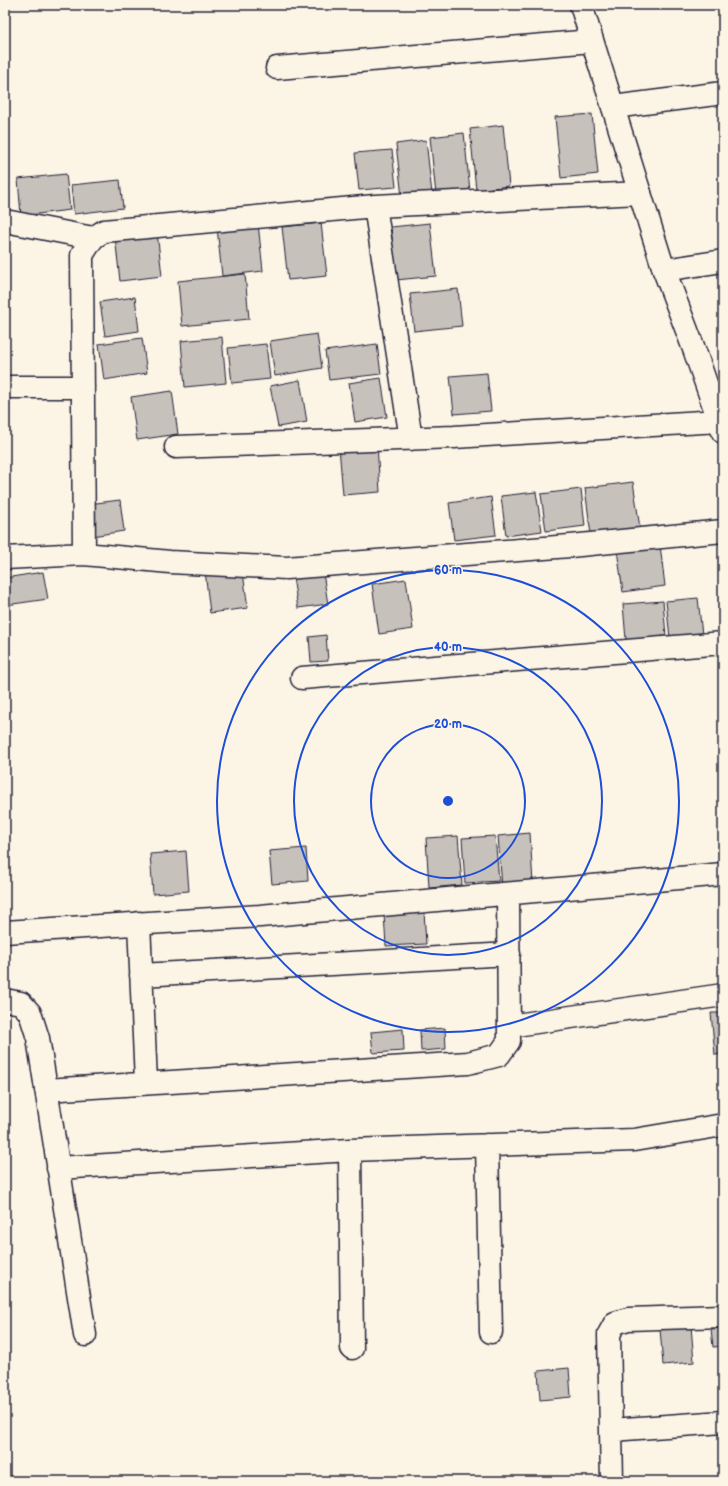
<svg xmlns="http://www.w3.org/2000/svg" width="728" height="1486" viewBox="0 0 728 1486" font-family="'Balsamiq Sans',sans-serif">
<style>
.building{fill:#c6c1bb;stroke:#22223b}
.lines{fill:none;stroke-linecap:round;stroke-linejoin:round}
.street-casing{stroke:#22223b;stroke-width:25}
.secondary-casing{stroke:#22223b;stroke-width:25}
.street{stroke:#fcf5e5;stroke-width:22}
.secondary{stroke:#fcf5e5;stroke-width:22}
.ring{fill:none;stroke:#1d4ed8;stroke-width:2}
.centre{fill:#1d4ed8;stroke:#fcf5e5;stroke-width:2}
.ring-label{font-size:12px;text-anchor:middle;font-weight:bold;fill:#1d4ed8;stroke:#fcf5e5;stroke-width:3;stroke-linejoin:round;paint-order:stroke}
</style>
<rect width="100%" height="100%" fill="#fcf5e5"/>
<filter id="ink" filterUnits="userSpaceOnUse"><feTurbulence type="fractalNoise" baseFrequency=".025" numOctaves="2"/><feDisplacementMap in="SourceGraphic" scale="8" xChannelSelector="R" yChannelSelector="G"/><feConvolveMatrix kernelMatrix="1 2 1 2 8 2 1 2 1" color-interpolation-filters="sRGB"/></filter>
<g filter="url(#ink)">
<path class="building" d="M592,114L598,174L561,178L555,117Z
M503,125L509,186L476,190L470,129Z
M464,133L470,191L436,195L430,137Z
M426,140L432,194L402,197L396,144Z
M392,150L396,187L359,190L355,153Z
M66,174L70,210L21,216L18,179Z
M120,180L123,208L74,214L71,185Z
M258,223L263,271L222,276L217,227Z
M321,223L327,276L288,280L282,227Z
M430,223L436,276L396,280L391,227Z
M157,232L162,276L120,281L115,236Z
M245,274L249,319L182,326L178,281Z
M458,289L462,326L414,331L410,294Z
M135,297L139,331L105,336L100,302Z
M317,334L322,368L275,376L270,341Z
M222,337L226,383L185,387L181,341Z
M142,338L147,373L104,380L99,344Z
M266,344L270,379L232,383L228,348Z
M377,344L381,374L329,380L325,351Z
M487,373L491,411L454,414L450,376Z
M381,378L387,417L355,422L349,383Z
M300,380L307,422L278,427L270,386Z
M172,391L178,434L137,440L131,397Z
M377,444L380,492L343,495L339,447Z
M633,482L640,528L591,535L585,488Z
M581,489L585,526L546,531L541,494Z
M536,492L542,531L506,536L501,496Z
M491,497L496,535L454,540L449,503Z
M120,500L124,531L92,536L88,504Z
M660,545L665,586L623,592L617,550Z
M242,566L248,608L210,613L205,571Z
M43,572L48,599L6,605L5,578Z
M323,573L328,604L298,608L293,578Z
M406,579L413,629L379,634L372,584Z
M698,598L702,635L670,638L666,601Z
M663,601L666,636L626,640L623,604Z
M326,635L328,661L311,662L309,637Z
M530,833L533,884L502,887L498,836Z
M458,836L462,885L429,888L426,838Z
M495,836L499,881L465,883L462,838Z
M306,848L308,881L272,884L269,851Z
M186,851L189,891L153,894L150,854Z
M424,911L426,944L386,946L384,914Z
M711,1013H723V1054L715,1055Z
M445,1028L446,1049L421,1051L420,1030Z
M403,1029L404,1051L373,1053L371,1032Z
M691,1326L694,1362L663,1365L660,1329Z
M723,1328V1346L713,1347L711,1329Z
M569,1368L571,1397L540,1400L538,1371Z"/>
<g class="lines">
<defs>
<path id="street" d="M277,68L592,41
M613,107L723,93
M375,206L411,439
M5,221L93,238
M664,270L723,261
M5,387H83
M176,447L454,437L719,421
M84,554L82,255L93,238L104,231L375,206L640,193
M5,558L84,554L170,562L286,568L570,546L723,531
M302,678L723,643
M139,923L146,1082
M5,932L260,916L723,874
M141,975L509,954
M5,1000L21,1003L30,1013L38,1038L85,1335
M509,1026L723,995
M46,1090L468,1063L499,1055L509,1041L508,894
M487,1145L491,1332
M350,1150L352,1348
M58,1168L350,1150L634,1140L723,1125
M611,1430L723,1422
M612,1481L609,1334L615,1323L628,1319L723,1316"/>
<path id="secondary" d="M581,5L664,270L694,349L723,432"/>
</defs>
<use href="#street" class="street-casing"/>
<use href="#secondary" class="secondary-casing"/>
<use href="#street" class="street"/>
<use href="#secondary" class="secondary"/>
</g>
</g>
<g class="ring">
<circle cx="448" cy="801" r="77"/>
<circle cx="448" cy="801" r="154"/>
<circle cx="448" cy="801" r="231"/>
</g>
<circle cx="448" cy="801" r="6" class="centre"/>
<g class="ring-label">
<text x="448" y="574">60 m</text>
<text x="448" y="651">40 m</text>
<text x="448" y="728">20 m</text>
</g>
<rect width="728" height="1486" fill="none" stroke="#fcf5e5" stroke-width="20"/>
<rect x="10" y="10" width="708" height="1466" fill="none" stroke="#22223b" stroke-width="1.5" filter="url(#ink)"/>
</svg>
